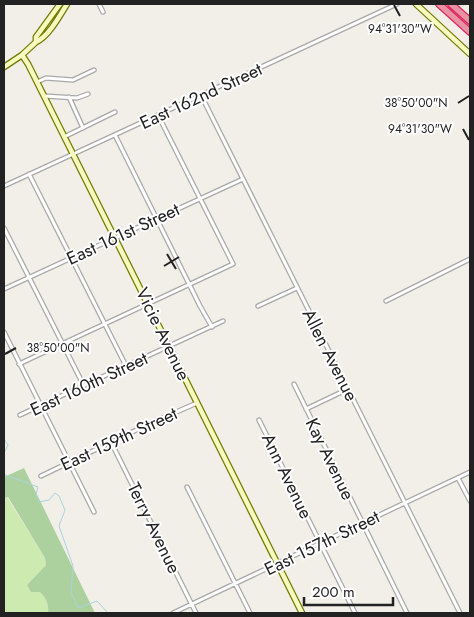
<svg xmlns="http://www.w3.org/2000/svg" width="474" height="617" viewBox="0 0 474 617" font-family="Jost,sans-serif">
<style>
.grass{fill:#cdebb0}
.forest{fill:#add19e}
.lines{fill:none;stroke-linecap:round;stroke-linejoin:round}
.stream{stroke:#aad3df;stroke-width:1}
.street-casing{stroke:#a9a9a9;stroke-width:5.5}
.secondary-casing{stroke:#707d05;stroke-width:7}
.highway-casing{stroke:#dc2a67;stroke-width:8}
.street{stroke:#fff;stroke-width:3}
.secondary{stroke:#f7fabf;stroke-width:4.5}
.highway{stroke:#e892a2;stroke-width:5.5}
.ticks{fill:none;stroke:#222;stroke-width:2}
.labels{text-anchor:middle;stroke-width:4;stroke-linejoin:round;paint-order:stroke}
.street-label{font-size:18px;fill:#222;stroke:#fff}
.ticks-label{font-size:12px;text-anchor:middle;fill:#222;stroke:#fff;stroke-width:4;stroke-linejoin:round;paint-order:stroke}
</style>
<rect width="100%" height="100%" fill="#f2efe9"/>
<path class="grass" d="M7,497L45,558L46,565L27,585L35,592L40,591C46,597 49,605 48,613H4V498Z"/>
<path class="forest" d="M24,468L95,613H48C49,605 46,597 40,592H31L27,585L46,565L45,558L8,497L4,498V477Z"/>
<g class="lines">
<path class="stream" d="M4,439L8,445L4,453
M4,472L5,475L38,487L36,494L39,502L49,500L55,493L59,496L65,510L59,526L73,566L71,592L78,608L97,601L108,613"/>
<defs>
<path id="street" d="M99,4L103,12
M37,82L46,78L73,80L94,70
M201,95L460,613
M44,96L77,98L88,94
M69,97L83,128
M115,135L200,306L212,327
M64,137L115,112
M29,174L126,366
M4,186L201,95L397,4
M4,228L84,386
M4,289L243,179
M386,301L470,259
M258,306L297,288
M4,332L94,512
M19,364L233,264L158,115
M294,384L407,613
M306,409L348,389
M20,415L223,321
M259,420L355,613
M111,442L196,613
M41,476L153,422L197,403
M458,478L470,501
M187,487L250,613
M173,613L470,472"/>
<path id="secondary" d="M416,4L470,54
M36,42V37L60,4
M22,55L28,64L302,613
M4,67L22,55L36,42C49,36 60,15 67,4"/>
<path id="highway" d="M439,4L470,32
M451,4L470,21"/>
</defs>
<use href="#street" class="street-casing"/>
<use href="#secondary" class="secondary-casing"/>
<use href="#highway" class="highway-casing"/>
<use href="#street" class="street"/>
<use href="#secondary" class="secondary"/>
<use href="#highway" class="highway"/>
</g>
<path class="ticks" d="M394,5L400,16M458,103L469,96M463,129L469,140M167,254L176,269M164,266L179,257M5,354L16,348"/>
<g class="labels">
<g class="street-label">
<text transform="translate(201 96) rotate(-25)" y="6">East 162nd Street</text>
<text transform="translate(123 234) rotate(-25)" y="6">East 161st Street</text>
<text transform="translate(163 334) rotate(64)" y="6">Vicie Avenue</text>
<text transform="translate(330 355) rotate(63)" y="6">Allen Avenue</text>
<text transform="translate(89 384) rotate(-25)" y="6">East 160th Street</text>
<text transform="translate(119 439) rotate(-25)" y="6">East 159th Street</text>
<text transform="translate(330 459) rotate(64)" y="6">Kay Avenue</text>
<text transform="translate(287 476) rotate(64)" y="6">Ann Avenue</text>
<text transform="translate(154 528) rotate(64)" y="6">Terry Avenue</text>
<text transform="translate(322 543) rotate(-26)" y="6">East 157th Street</text>
</g>
</g>
<g class="ticks-label">
<text x="400" y="33">94°31'30"W</text>
<text x="416" y="107">38°50'00"N</text>
<text x="420" y="133">94°31'30"W</text>
<text x="58" y="352">38°50'00"N</text>
</g>
<rect width="474" height="617" fill="none" stroke="#222222" stroke-width="10"/>
<path d="M304 597v8h89v-8" fill="none" stroke="#222222" stroke-width="2.5"/>
<text x="312" y="597" font-size="15" fill="#222222" stroke="#ffffff" stroke-width="4" paint-order="stroke">200 m</text>
</svg>
